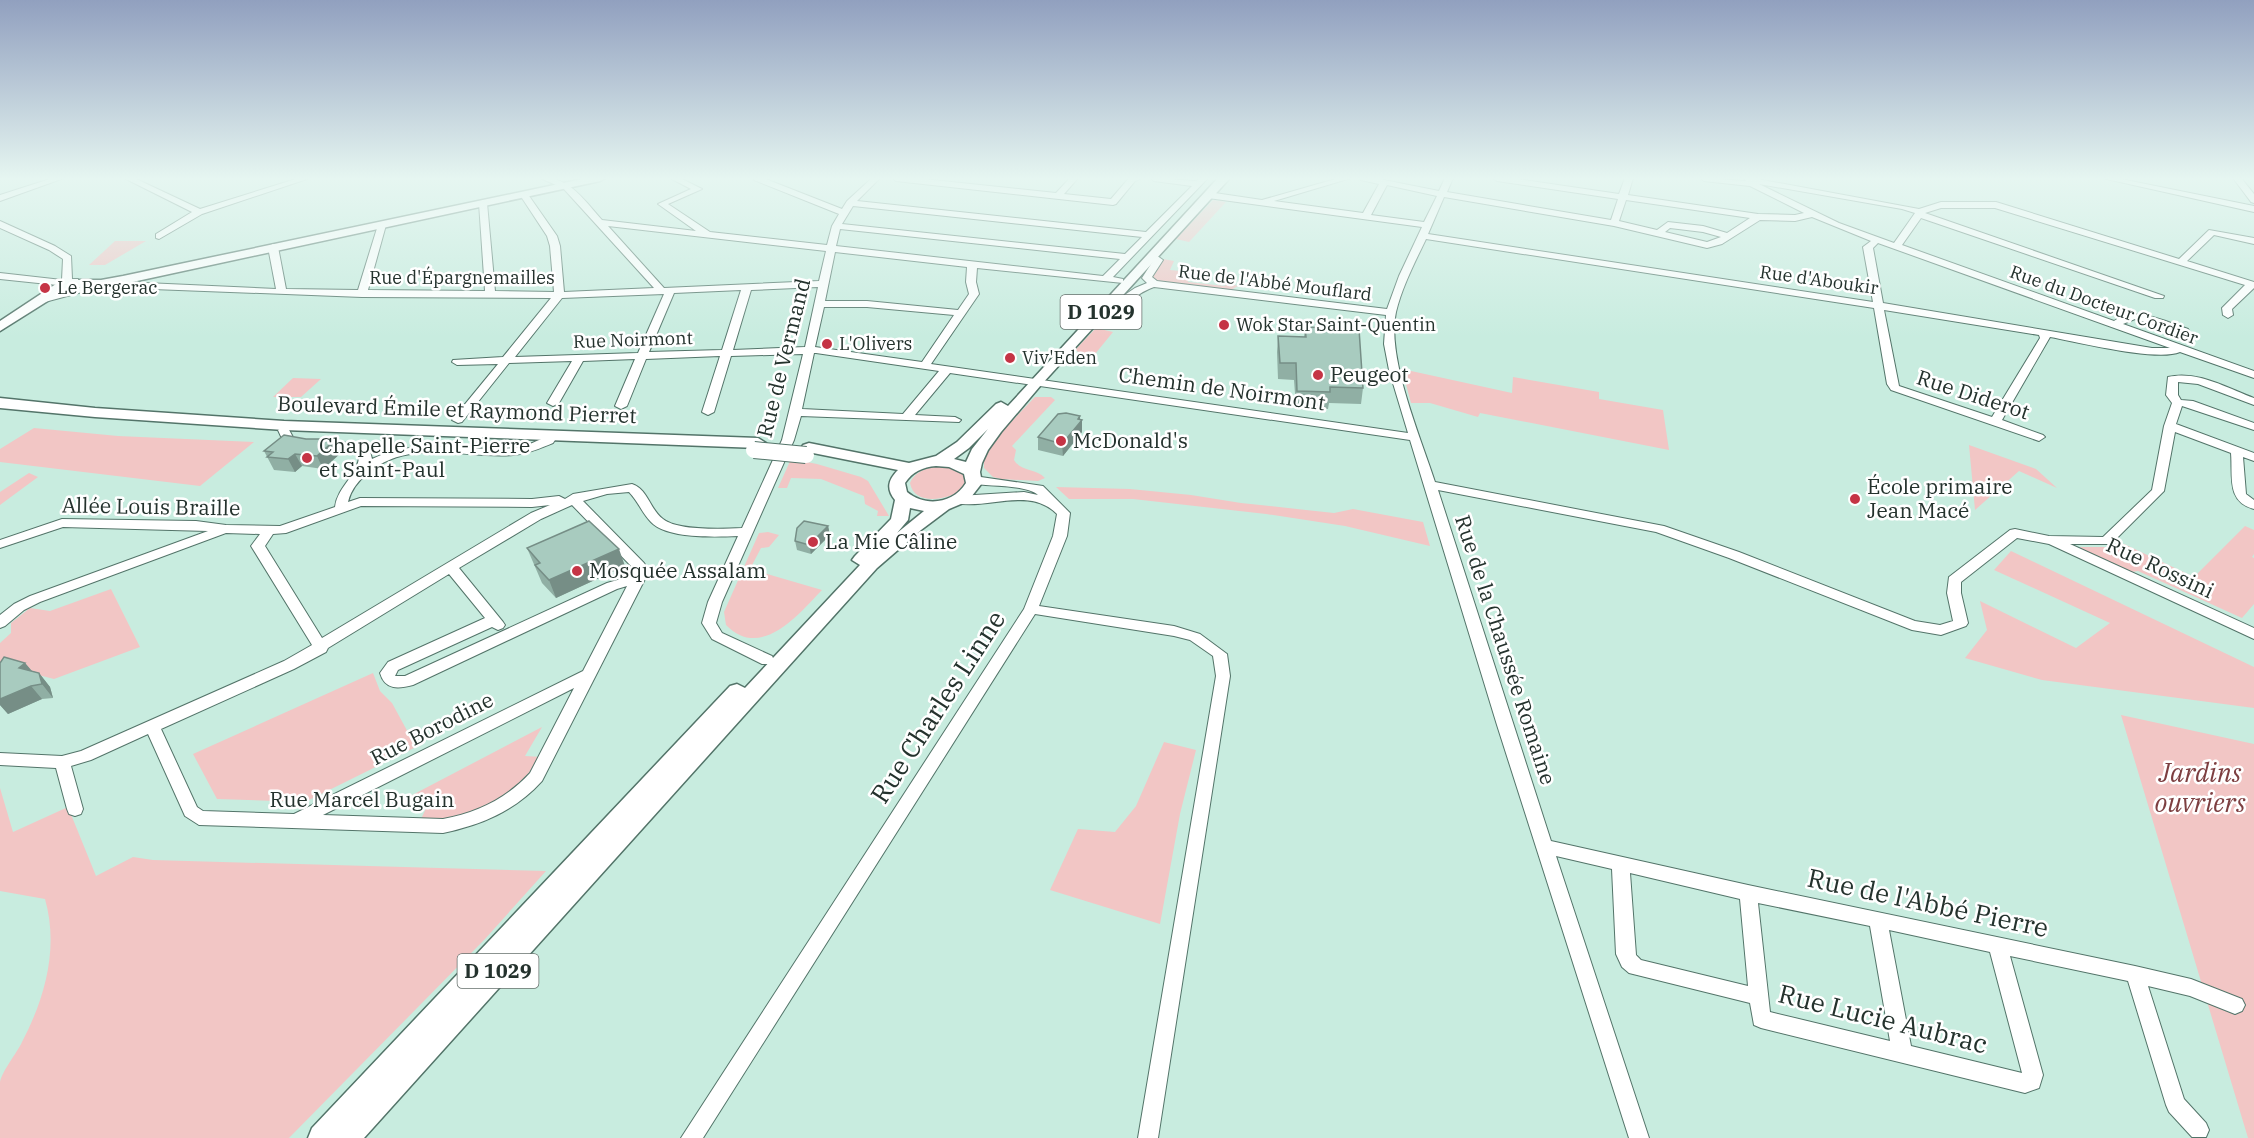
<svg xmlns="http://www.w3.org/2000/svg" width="2254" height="1138" viewBox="0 0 2254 1138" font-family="'IBM Plex Serif',serif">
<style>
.green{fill:#f2c6c5}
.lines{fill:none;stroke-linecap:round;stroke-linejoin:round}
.minor-casing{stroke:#537469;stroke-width:2}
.major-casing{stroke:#537469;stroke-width:3}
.minor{fill:#fff;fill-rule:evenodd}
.major{fill:#fff;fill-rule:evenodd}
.major-bridge-casing{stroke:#537469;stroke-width:18;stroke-linecap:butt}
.major-bridge{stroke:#fff;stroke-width:16}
.wall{fill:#90afa4}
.shaded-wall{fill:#768e86}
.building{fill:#a8cbbf;stroke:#768e86;stroke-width:1.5}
.poi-dot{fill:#c53445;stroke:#fff;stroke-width:2}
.labels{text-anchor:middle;stroke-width:5;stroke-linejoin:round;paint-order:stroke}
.far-street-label{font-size:18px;fill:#24322d;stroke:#fff}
.far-poi-label{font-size:18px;fill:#24322d;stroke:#fff;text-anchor:start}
.shield{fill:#fff;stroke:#66706c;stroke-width:1.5}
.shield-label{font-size:20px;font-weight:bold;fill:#24322d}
.street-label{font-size:21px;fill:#24322d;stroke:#fff}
.poi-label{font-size:21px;fill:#24322d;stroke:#fff;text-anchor:start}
.near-street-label{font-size:26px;fill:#24322d;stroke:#fff}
.near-park-label{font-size:26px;font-style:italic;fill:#7d3f41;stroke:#fff}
</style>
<rect width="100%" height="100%" fill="#c8ecdf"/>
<path class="green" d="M1213,200L1226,202L1189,242L1176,239Z
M115,241H146L105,265H89Z
M1163,259L1174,261L1170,270L1191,272L1188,282L1225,286L1226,283L1238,286L1231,290L1156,282L1151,278Z
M1096,328L1113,332L1091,359L1075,350Z
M1402,369L1512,393L1513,377L1599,392V399L1663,410L1669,450L1480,413L1478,417L1430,403H1411Z
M293,378L321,379L301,397H273Z
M1035,397H1051L1055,400L1012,446L1016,450L1014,460C1021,472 1036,468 1045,478L1038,481L1001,479L993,477L984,468V455L990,444Z
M34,428L118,436L254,442L200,486L0,462V449Z
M1969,445L2036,469L2057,488L2019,471L1975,510Z
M791,459L817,464L861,477L868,481L889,516H877L878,511L865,504L864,496L821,479L791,478L787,488H778Z
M943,466C952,467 962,470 967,479L962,490C949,499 914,507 910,483C916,470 929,467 943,466Z
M29,473L38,477L0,505V492Z
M1056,487L1130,489L1191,495L1241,503L1334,513L1353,509L1423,522L1430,546L1345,526L1266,514L1133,499H1069Z
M2245,526L2254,530V554L2252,557L2254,558V604L2242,618L2138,571L2125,573L2080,551V547H2110L2124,544L2194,577Z
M768,532L779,535L769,547L761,548L750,569L822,590C799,614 761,661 726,625L724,612L759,533Z
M2011,551L2254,667V708L2042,680L1965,658L1987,630L1980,601L2076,648L2110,623L1994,570Z
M111,589L140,647L54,679L11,668L0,675V643L11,633V623L30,608L50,611Z
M373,673L380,691L392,703L416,747L305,802L217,799L193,754Z
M2121,715L2254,744V1138H2248Z
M542,727L525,756L542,757C509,800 477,821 421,819L428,804L397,803Z
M1164,742L1196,750L1180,814L1160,924L1050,890L1078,829L1115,832L1136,806Z
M0,788L13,832L68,807L96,876L133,857L153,860L546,871L485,939L289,1138H0C0,1120 0,1100 0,1082C2,1071 17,1053 22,1042C45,998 59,948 45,899L0,891Z"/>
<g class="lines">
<defs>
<path id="minor" d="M53,178H64L0,201V195Z
M124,178H134L200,209L299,178H310L202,214L159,239L156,238V234L192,212Z
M540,178C568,175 585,201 602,220L696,231L658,204L691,189L670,178H680L702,189L668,204L710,232L827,245L832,226L839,214L754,180L753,178H763L842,209L847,201L872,178H880L857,201L1146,232L1192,186L1154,181L1150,178L1196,181L1200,178H1208L1113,277L1123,279V283L977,268L976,282L979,294L931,364L1408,433L1389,370L1384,344L1386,315L1154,287C1133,294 1119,313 1097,320L1092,317L1135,288L1147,283L1142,278L1153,261L1148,256L1153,253L1163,260L1152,277L1157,281L1387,309L1399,276L1422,227L1208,198L1204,195L1208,192L1262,200L1339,178H1351L1274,201L1363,213L1379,184L1361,180L1360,178H1374L1439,191L1445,178H1453L1447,192L1611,220L1618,199L1497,181L1493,178H1511L1619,194L1625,178H1633L1628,195L1758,214L1795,215L1804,213L1750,186L1704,181L1700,178L1746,181L1744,178H1752L1919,209L1941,202H1996L2179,259L2209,230L2254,238V244L2214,235L2187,261L2254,282V288L2232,309L2233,315L2228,318L2223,315L2222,308L2245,285L1995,208H1941L1925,213L2164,296L2163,298H2155L1921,218L1902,245L2114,321C2137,306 2163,321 2188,329L2189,331L2184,334L2135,319L2123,324L2254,371V378L2180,352C2157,362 2078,342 2050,337L2002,420L2043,435L2045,437L2039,441L1891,390L1887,384L1874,308L1426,239C1415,262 1402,287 1396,312C1386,357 1421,438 1435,482L1664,526L1739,552L1915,621L1940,625L1953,621L1947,593L1949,577L2010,530L2015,529L2049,536L2103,537L2152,490L2164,426L2172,403L2166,395L2168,377C2197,370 2227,388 2254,398V405L2198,384L2178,382V395L2181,400L2193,401L2254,423V430L2182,406L2176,424L2254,453V461L2243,457L2246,494L2254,500V509C2226,502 2233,476 2231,453L2175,432L2164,491L2111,544H2070L2254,628V639L2049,544L2017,538L1961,582V593L1968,623L1966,626L1941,635L1912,630L1729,558L1656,532L1438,490L1551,841L1748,885L2135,966L2191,979L2242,999L2245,1005L2242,1011L2235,1014L2190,996L2148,986L2184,1099L2206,1123L2209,1130L2206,1137H2192L2169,1112L2166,1105L2128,981L2010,956L2043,1075L2039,1088L2025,1093L1761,1028L1754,1025L1750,1003L1629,973L1622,967L1616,954L1612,869L1556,856L1649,1138H1629L1497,725L1410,440L950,373L915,415L955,417L961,420L959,422L801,416L794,440L722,602L716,623L722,633L772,656L774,660L772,664H762L712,639L702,623L708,602L738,536C716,537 667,539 651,522C642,513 638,501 629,492L607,494L583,501L644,563L646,566L645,579L542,781C515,811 481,825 443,833L199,825L185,816L148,734L91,760L71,766L83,809L81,814L75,816L69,814L67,809L56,768L0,765V753L62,756L81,751L284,661L312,645L251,546L260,534L226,533L40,602L24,610L5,626L0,628V615L14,604L30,596L208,531L63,527L0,548V540L62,519L196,521L226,525L280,526L335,507C338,484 361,474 359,452L323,449L319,448L317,445L319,442L357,443L369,447L372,459C421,436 463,453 514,448C527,447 537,440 549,436L555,440L553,443C541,448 528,454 513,455C465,459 411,438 369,472C359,480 351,489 348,502L360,498L532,499L559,496L565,499L573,494L632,484C648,489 650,510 663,519C678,531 722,529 742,528L782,440L803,354L731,356L714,412L708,415L702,412L720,356L646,359L627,406L621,409L615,406L635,359L583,361L559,403L553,406L547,403L572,361L509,363L462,422L458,423L452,420L498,364L457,365L452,362L453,360L503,357L551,298L362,297L101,287L41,303L36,300L101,281L276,289L268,247L273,244L278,247L286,289L358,290L378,225L382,222L386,225L368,290L485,291L479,203L483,200L487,203L495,291L554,292L550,246L547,236L520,195L524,192L527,193L557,236L560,246L564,292L654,288L563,188ZM1759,184L1902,209L1915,213L1894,243L1839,223ZM1387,185L1437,196L1424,222L1371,215ZM1444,197L1614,226L1707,248L1722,244L1760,220L1795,221L1812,217L1871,241L1863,247L1873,302L1428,234ZM1626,200L1750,218L1727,233L1703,226L1668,222L1657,230L1619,221ZM853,206L1142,237L1125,254L842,224ZM608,226L826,251L819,281L664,288ZM1670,228L1703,232L1721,237L1707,242L1665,232ZM840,229L1120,259L1103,276L836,246ZM1878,243L2170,348H2152L1883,303L1873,248ZM835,252L967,267L966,282L969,294L958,310L867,301H825ZM818,287L805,347L733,350L751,290ZM741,290L722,350L649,352L674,293ZM664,294L638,353L515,357L562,298ZM824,307H867L954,315L922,362L815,347ZM1884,310L2039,335L2040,338L1992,417L1899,386ZM814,353H816L939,371L903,414L802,409ZM550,505L531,513L322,638L265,546L273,534L286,533L361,506L532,507ZM572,505L632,567L631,576L607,583L405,676H395L398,670L492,627L498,630L503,628L505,625L503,622L459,568L541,519ZM449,574L485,618L388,662L380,673C385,690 398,689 413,685L617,589L627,586L583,671L294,814L203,811L197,807L161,729L294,669L326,652L328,648ZM574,688L530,773C506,799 477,813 443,819L323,815ZM1630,873L1740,899L1748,986L1641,960L1636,955ZM1758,903L1870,926L1890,1041L1770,1012ZM1889,930L1990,952L2022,1073L1911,1046Z
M892,178H914L1056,193L1070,178H1078L1064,194L1111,199L1129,178H1142L1135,181L1116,204L1113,205L896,181Z
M2102,178H2116L2254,206V212Z
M2233,178H2241L2254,194V203L2251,202Z
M0,221L55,246L71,256L72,279H78V283L67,286L0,279V273L62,280L63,259L49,250L0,228Z
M284,426L288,428L294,439L304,444L302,447H295L284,443L278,430Z
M974,476L1043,486L1070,513L1067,536L1039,606L1174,626L1200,634L1227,654L1230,676L1158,1138H1138L1216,676L1213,656L1190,640L1174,636L1035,614L703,1138H681L1024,609L1053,536L1057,514C1029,486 988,510 955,503L953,500L955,497L959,496L1024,492L1038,495C1026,484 987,487 970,483L968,480Z"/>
<path id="major" d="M587,178H606L600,181L123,284L101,288L70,287L0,331V321L62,280H101L123,276Z
M1218,178H1230L1041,385L1001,432L988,450L982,463L980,472L982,483L968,501L949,509L921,530L877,568L364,1138H308L312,1128L730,686L737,684L745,688L860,565L852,560L855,556L891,519L895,500C886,489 888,480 898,470L803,451L801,448L803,445L809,443L909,463L936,456L957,442L996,404L1001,402L1008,406ZM988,429L972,449L966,462L954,459L969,448ZM936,466L949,467L964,474L966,483C953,504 925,507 907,492L905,483C912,472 923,467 936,466ZM910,508L924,511L897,533L908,520Z
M0,398L95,408L284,421L758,438L766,443L758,448L284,430L95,417L0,408Z"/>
</defs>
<use href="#minor" class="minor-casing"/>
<use href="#major" class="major-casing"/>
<use href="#minor" class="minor"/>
<use href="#major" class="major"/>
<defs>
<path id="major-bridge" d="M754,450L806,455"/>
</defs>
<use href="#major-bridge" class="major-bridge-casing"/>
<use href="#major-bridge" class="major-bridge"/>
</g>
<path class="wall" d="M1305,327L1363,388L1361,404L1329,403L1328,409L1296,407L1294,380L1278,379L1277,352L1278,336L1304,337Z
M1080,416V419L1082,420V432L1063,456L1038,450V437Z
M306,439H336L342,452L323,469L302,466L295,472L274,470L264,451Z
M828,526L830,535L811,554L797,550L795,541Z
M527,548L625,566L556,598L542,583Z
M25,663L32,671L39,673L50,687L53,698L42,699L8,714L0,705Z"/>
<path class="shaded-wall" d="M1080,416V422L1082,420V432L1063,456L1062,444Z
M336,439L342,452L323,469L317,456Z
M295,454L302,466L295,472L288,459Z
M828,526L830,535L811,554L809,545Z
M619,549L625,566L556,598L549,580Z
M25,663L36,676L19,668Z
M39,673L50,687L53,698L42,684Z
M31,686L42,699L8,714L0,705V706V699Z"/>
<path class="building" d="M1305,327L1359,329L1363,388L1330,387V392L1297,391L1296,363H1280L1278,336L1306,337Z
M1066,413L1080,416L1078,419L1082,420L1062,444L1038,437L1058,414Z
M284,435L306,439H336L317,456L295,454L288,459L267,457L273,452L264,451Z
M589,521L619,549L549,580L535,565L540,563L527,548Z
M804,521L828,526L809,545L795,541L797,528Z
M4,657L25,663L19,668L39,673L42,684L31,686L0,699V663Z"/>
<linearGradient id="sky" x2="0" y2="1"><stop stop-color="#91a0bf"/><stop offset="0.53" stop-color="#e6f6f1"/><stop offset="1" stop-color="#e6f6f1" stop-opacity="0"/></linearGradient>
<rect width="2254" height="337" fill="url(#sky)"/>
<g class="poi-dot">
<circle cx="45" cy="288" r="6"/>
<circle cx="1224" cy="325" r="6"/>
<circle cx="827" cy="344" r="6"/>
<circle cx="1010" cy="358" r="6"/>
<circle cx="1318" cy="375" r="6"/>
<circle cx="1061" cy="441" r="6"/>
<circle cx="307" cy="458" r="6"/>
<circle cx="1855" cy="499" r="6"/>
<circle cx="813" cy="542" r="6"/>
<circle cx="577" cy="571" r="6"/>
</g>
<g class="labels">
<g class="far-street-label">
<text x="462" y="284">Rue d'Épargnemailles</text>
<text transform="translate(1819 280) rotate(8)" y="6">Rue d'Aboukir</text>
<text transform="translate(1275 283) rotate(7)" y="6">Rue de l'Abbé Mouflard</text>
<text transform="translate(2104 305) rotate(20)" y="6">Rue du Docteur Cordier</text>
<text transform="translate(633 340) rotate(-2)" y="6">Rue Noirmont</text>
</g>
<g class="far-poi-label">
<text x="57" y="294">Le Bergerac</text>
<text x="1236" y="331">Wok Star Saint-Quentin</text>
<text x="839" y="350">L'Olivers</text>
<text x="1022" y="364">Viv'Eden</text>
</g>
<g class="shield">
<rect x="1060.5" y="295" width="81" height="34" rx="4.5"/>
<rect x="457.5" y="954" width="81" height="34" rx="4.5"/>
</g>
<g class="shield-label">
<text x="1101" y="319">D 1029</text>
<text x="498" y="978">D 1029</text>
</g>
<g class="street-label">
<text transform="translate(784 358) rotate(-76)" y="7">Rue de Vermand</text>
<text transform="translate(1222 389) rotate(8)" y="7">Chemin de Noirmont</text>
<text transform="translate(1973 395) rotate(18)" y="7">Rue Diderot</text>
<text transform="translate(457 410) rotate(2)" y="7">Boulevard Émile et Raymond Pierret</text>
<text transform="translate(151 507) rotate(1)" y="7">Allée Louis Braille</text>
<text transform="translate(2160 568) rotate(25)" y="7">Rue Rossini</text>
<text transform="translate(1505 650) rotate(72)" y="7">Rue de la Chaussée Romaine</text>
<text transform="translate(432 729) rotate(-27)" y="7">Rue Borodine</text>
<text x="362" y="807">Rue Marcel Bugain</text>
</g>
<g class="poi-label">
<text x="1330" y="382">Peugeot</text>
<text x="1073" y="448">McDonald's</text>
<text x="319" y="453">Chapelle Saint-Pierre<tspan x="319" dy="24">et Saint-Paul</tspan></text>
<text x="1867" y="494">École primaire<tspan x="1867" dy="24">Jean Macé</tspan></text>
<text x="825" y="549">La Mie Câline</text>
<text x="589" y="578">Mosquée Assalam</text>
</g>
<g class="near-street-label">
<text transform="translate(938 707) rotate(-57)" y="9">Rue Charles Linne</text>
<text transform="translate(1928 903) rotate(12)" y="9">Rue de l'Abbé Pierre</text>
<text transform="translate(1883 1019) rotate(14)" y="9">Rue Lucie Aubrac</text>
</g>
<g class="near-park-label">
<text x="2200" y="782">Jardins<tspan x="2200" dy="30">ouvriers</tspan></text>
</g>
</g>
</svg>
